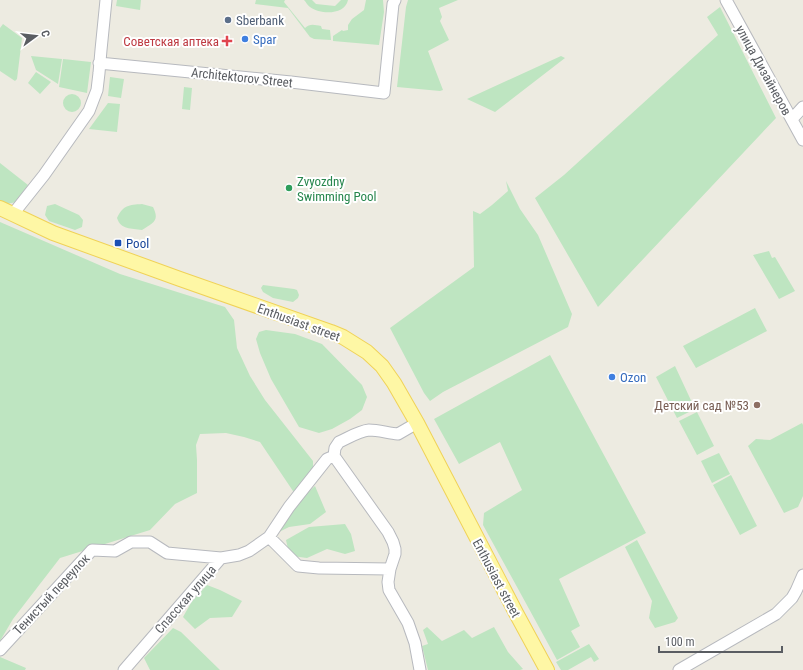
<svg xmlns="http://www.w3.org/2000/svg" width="803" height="670" viewBox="0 0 803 670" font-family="'Roboto Condensed',sans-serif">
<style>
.green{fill:#bee5c1}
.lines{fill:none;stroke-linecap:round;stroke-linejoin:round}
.minor-casing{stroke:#b7b9be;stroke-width:13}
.major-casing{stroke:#f0d257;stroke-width:16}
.minor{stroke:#fff;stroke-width:11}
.major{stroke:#fef7a5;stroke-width:14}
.service-dot{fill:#5c6f8a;stroke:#fff;stroke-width:1.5}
.shop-dot{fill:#3f7fe0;stroke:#fff;stroke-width:1.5}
.health-dot{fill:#e0444e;stroke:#fff;stroke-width:1.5}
.leisure-dot{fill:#2e9e5b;stroke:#fff;stroke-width:1.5}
.transit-dot{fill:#1a4fb4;stroke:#fff;stroke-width:1.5}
.education-dot{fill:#8d6e63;stroke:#fff;stroke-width:1.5}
.labels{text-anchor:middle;stroke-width:4;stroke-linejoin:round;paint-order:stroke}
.service-label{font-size:13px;fill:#4e5e75;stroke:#fff;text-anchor:start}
.shop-label{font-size:13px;fill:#366cbe;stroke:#fff;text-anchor:start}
.health-label{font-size:13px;fill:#be3a42;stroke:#fff;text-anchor:end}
.street-label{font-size:13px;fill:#5a5d62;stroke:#fff}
.leisure-label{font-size:13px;fill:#27864d;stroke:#fff;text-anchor:start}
.transit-label{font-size:13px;fill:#164399;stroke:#fff;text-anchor:start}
.education-label{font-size:13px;fill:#785e54;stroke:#fff;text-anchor:end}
</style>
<rect width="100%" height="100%" fill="#edebe1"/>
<path class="green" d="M117,0H141L140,10L116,6Z
M256,0H285L284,2L305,28C310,23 315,25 321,26L322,29L330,30L331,40L314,39L310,37L288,8L255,4Z
M304,0H312L316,4L335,6L341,0H348C345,15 321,15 310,7C308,6 306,2 304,0Z
M366,0H383L384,12L379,45L333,41V36L342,30L343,31L348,30V25L352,19L364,10Z
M408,0H458L439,8L442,17L440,21L449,40L428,51L443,90L440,91L397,87L406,7Z
M720,7L776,118L598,307L535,198L564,175L718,35L707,17Z
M3,24L22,38L17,79L15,81L0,71V28Z
M31,56L62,59L58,84L36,70Z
M561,56L565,58L495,112L467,99Z
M63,59L91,62L87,93L59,87Z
M36,72L51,82L40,94L28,83Z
M110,77L124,79L121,98L108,96Z
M184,87L192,88L190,110L182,109Z
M63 103a9 9 0 1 1 18 0a9 9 0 1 1-18 0Z
M108,103L120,104L117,132L89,129Z
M0,163L28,185L16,202L3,205L0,203Z
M506,181L520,209L538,235L572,314L568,327L443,392L430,401L424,393L390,328L474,267L473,211L480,214L492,205L508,191Z
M55,204L79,215L83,220L82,227L75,230L49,221L45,215L47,206Z
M142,204L153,207C160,221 153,223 142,230C131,228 121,230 117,218C123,205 129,205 142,204Z
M0,222L120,274L225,307L234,320L237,348L250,376L265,400L313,461V469L295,494L260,442L244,437L226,433L200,434L196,445L197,460V493L175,504L150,530L60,558L13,619L0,641Z
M769,251L772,258L775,257L795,291L779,299L753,255Z
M263,285L294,289L297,290L299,295L298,298L293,302L273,298L263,292L261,288Z
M755,308L767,331L696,368L683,346Z
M266,330L295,334L322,344L362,385L367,397L362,410L350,419L332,429L319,433L299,427L271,379L260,353L256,339L259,332Z
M550,355L646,533L559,579L580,626L571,631L580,647L557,660L483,525L484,513L522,490L500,442L459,464L434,419Z
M675,366L695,409L677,418L656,377Z
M697,412L714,446L697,455L679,421Z
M802,423L803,425V496L798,507L784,513L748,446L756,439L770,440Z
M719,453L730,474L712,483L701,461Z
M731,475L757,526L740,535L713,485Z
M315,486L326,512L310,524L289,527L277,533L298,501Z
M345,524L351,534L355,551L345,554L327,549L307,558L292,556L288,549L286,540L309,527Z
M637,540L678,618L675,622L655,628L649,618L652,601L625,547Z
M207,585L220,590L242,601L232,617L210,618L195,629L183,617L192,601Z
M427,627L442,641L464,630L472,638L494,627L508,652L523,669L520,670H428L422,646L428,644L423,630Z
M173,628L181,632L220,670H150L144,658Z
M589,644L599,659L594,662L591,657L568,670H561L556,662Z
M0,657L26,668L25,670H0Z"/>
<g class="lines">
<defs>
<path id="minor" d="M726,0L803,140
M99,63L291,82L384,93L393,4L395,0
M792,119L803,107
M13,214L44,175L89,111L97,90L99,73L101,50L106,0
M417,423L398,434C388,433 378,430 369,430C359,431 348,438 339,442L335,448L334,456L388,532L393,542L395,549V554L390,569L388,582L389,590L408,623L415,643L420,670
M269,537L298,566L319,568L390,569
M0,650L92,550L115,551L131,542H150L167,553L221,558
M124,670L221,558L239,555L249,551L269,537L289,507L327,459L334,456
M679,670L776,614L792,598L796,591L803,575"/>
<path id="major" d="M0,208L53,233L180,279L331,332L343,337L367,352L382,366L394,383L417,423L516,613L547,670"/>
</defs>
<use href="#minor" class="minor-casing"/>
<use href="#major" class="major-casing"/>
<use href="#minor" class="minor"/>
<use href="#major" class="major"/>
</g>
<circle class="service-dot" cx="228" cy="20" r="4"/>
<g class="shop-dot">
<circle cx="245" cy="39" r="4"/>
<circle cx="612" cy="377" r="4"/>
</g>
<path class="health-dot" d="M225 35h4v4h4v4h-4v4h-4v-4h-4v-4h4z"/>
<circle class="leisure-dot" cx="289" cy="188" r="4"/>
<rect class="transit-dot" x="114" y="239" width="8" height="8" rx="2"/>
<circle class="education-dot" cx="757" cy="405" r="4"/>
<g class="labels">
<g class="service-label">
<text x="236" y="25">Sberbank</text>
</g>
<g class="shop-label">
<text x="253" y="44">Spar</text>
<text x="620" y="382">Ozon</text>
</g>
<g class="health-label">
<text x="219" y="46">Советская аптека</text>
</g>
<g class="street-label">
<text transform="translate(764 70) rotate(61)" y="5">улица Дизайнеров</text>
<text transform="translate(242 77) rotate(6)" y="5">Architektorov Street</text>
<text transform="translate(299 322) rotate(20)" y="5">Enthusiast street</text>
<text transform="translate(497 578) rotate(62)" y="5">Enthusiast street</text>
<text transform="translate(51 594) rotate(-47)" y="5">Тенистый переулок</text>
<text transform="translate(185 599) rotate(-49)" y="5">Спасская улица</text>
</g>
<g class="leisure-label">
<text x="297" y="186">Zvyozdny<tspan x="297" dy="15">Swimming Pool</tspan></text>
</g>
<g class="transit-label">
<text x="126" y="248">Pool</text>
</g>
<g class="education-label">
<text x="749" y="410">Детский сад №53</text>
</g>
</g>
<g transform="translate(36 36) rotate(75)" stroke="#ffffff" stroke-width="3" paint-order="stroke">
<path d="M0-3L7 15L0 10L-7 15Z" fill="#5a5d62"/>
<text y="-6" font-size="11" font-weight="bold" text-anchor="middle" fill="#5a5d62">С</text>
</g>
<path d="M659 646v6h123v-6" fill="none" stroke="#5a5d62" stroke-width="2"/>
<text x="665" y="646" font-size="12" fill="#5a5d62" stroke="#ffffff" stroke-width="3" paint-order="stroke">100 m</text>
</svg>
